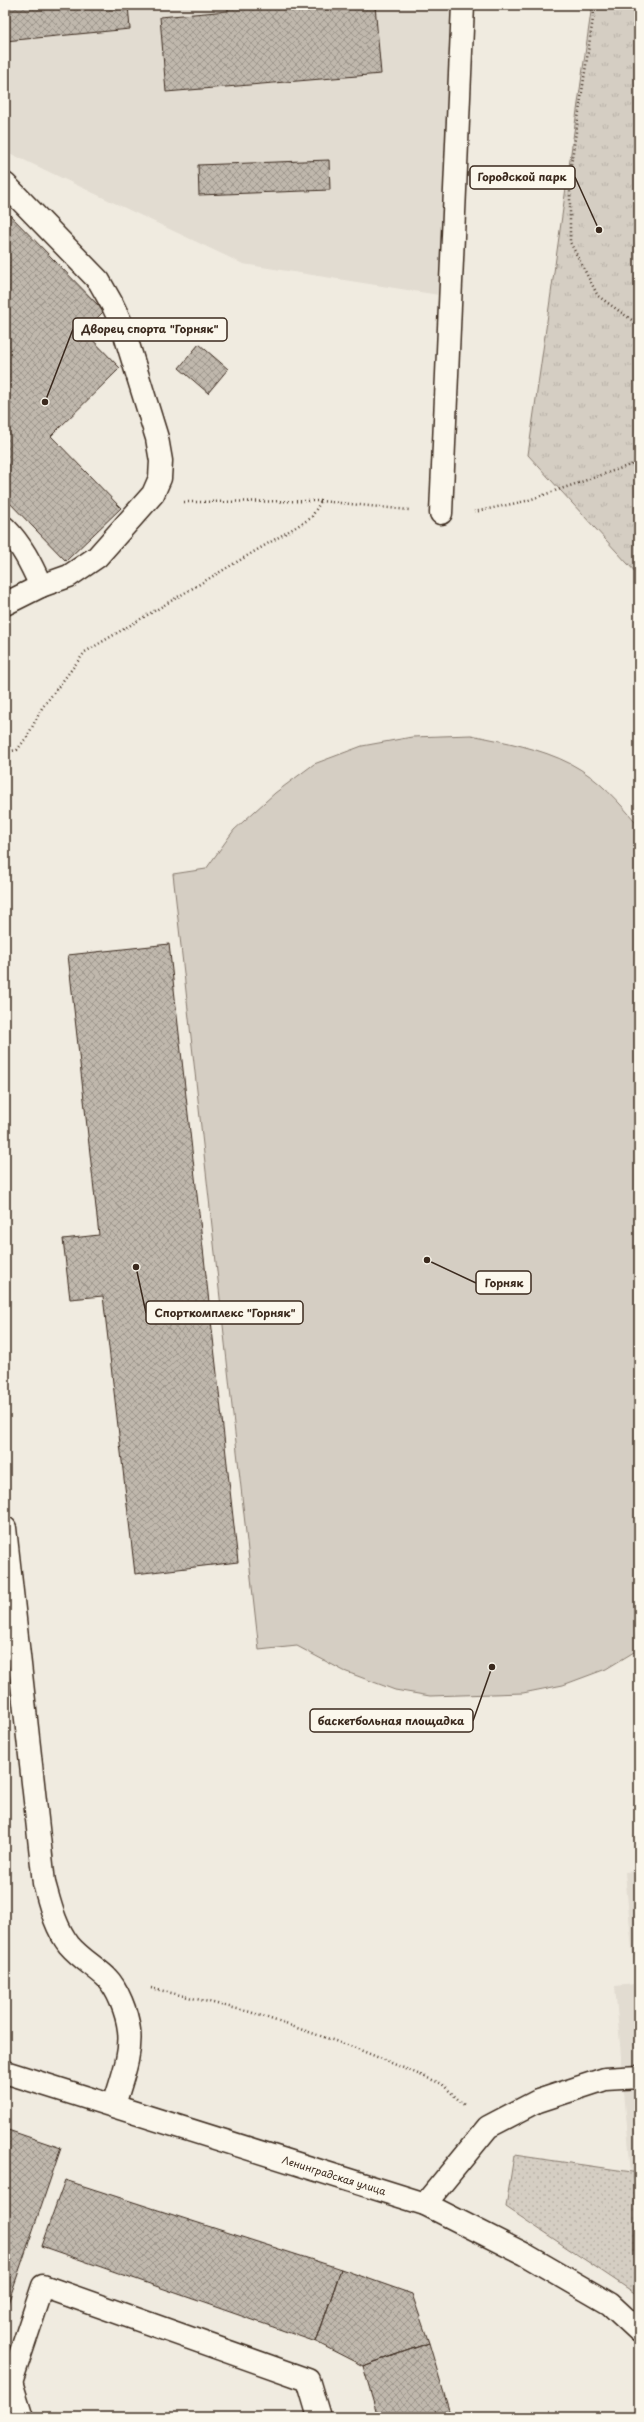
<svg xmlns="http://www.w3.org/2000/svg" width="644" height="2422" viewBox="0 0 644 2422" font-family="'Playpen Sans',sans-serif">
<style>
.built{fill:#e2dcd1}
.grass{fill:url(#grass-dots);stroke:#887c70}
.park{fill:url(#park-tufts);stroke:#887c70}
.pitch{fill:#d5cec3;stroke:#887c70}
.building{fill:url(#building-cross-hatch);stroke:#3b2a1e}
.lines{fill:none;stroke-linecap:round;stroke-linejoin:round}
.minor-casing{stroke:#3b2a1e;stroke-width:25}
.path{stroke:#3b2a1e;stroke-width:2.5;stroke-dasharray:1 3;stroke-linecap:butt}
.minor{stroke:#fbf7ec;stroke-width:22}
.labels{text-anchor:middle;stroke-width:3;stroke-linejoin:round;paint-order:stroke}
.street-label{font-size:10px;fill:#3b2a1e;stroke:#fbf7ec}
.leader{fill:none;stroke:#3b2a1e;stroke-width:1.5}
.callout-dot{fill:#3b2a1e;stroke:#fbf7ec;stroke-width:1.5}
.callout{fill:#fbf7ec;stroke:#3b2a1e;stroke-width:1.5}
.callout-label{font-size:11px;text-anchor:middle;font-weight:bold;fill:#3b2a1e}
</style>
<defs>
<pattern id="grass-dots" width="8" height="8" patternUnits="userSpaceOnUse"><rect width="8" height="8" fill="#d5cec3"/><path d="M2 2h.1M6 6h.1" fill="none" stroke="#b8b1a7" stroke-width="1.8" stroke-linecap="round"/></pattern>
<pattern id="park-tufts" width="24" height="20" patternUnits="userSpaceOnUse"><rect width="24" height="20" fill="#d5cec3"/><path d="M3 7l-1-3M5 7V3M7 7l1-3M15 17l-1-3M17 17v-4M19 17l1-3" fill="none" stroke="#b8b1a7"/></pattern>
<pattern id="building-cross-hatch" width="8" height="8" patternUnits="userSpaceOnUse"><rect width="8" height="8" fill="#c0b8ad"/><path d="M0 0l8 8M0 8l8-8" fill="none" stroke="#9d968c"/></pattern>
</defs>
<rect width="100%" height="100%" fill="#f0ebe0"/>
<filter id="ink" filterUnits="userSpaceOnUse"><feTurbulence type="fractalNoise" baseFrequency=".025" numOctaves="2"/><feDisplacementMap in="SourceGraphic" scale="8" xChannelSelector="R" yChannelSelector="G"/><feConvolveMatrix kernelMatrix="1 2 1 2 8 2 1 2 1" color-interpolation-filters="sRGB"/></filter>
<g filter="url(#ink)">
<path class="built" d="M5,5H457L439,295L243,264L5,151Z
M639,1871V2173H631L615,1986L635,1984L625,1872Z"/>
<path class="grass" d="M514,2155L639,2173V2296L506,2207Z"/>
<path class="park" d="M592,5H639V576L528,455Z"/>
<path class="pitch" d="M471,735C505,742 540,748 571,764C598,778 620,803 639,826V1649L606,1669L563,1685L523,1693L430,1696L395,1690L344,1671L297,1646L259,1650L173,874L206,869L234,830L275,793L314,764L362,746L412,737Z"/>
<path class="building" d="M5,5H128L130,29L5,41Z
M228,5H375L381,74L166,92L160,17L228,11Z
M329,160L330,190L199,195L198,165Z
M5,210L104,311L84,331L120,368L51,436L121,508L66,561L5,498Z
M199,344L228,369L208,393L179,368Z
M169,944L238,1562L135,1574L103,1296L70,1299L63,1239L99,1235L68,955Z
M5,2129L61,2148L5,2312Z
M65,2180L341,2269L316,2342L41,2246Z
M341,2269L412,2294L429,2343L363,2366L316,2342Z
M429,2343L451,2417H378L363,2366Z"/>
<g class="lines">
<defs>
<g id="minor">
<path d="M5,184L99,281L112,304L122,325L157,438L161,461L160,478L153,494L97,557L69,576L41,586L5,604"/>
<path d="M441,513L463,5"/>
<path d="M5,528C22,545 31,564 41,586"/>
<path d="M5,1528L44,1883C50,1904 55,1927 69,1945C80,1958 94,1966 106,1977C118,1989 127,2013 129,2030C132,2055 121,2081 114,2105"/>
<path id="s1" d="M5,2072L425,2204L524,2254L610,2304L639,2331"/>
<path d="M425,2204L488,2127L538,2101L605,2079L639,2077"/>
<path d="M5,2380L11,2382L43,2286L308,2380L319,2417"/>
<path d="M11,2382L22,2417"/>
</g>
</defs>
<use href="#minor" class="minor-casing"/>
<path class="path" d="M595,5L570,172V242L598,296L639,325
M184,502L321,501L409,510
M474,512L526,501L639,462
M5,752L17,750L27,737L42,708L85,652L311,518L321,501
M151,1988L250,2012L353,2047L442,2084L465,2106"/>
<use href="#minor" class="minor"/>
</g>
</g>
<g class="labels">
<g class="street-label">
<text dy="4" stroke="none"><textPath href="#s1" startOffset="345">Ленинградская улица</textPath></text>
</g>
</g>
<path class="leader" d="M599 230L575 177M45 402L73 329M427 1260L476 1283M136 1267L146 1313M492 1667L473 1721"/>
<g class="callout-dot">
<circle cx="599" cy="230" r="4"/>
<circle cx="45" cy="402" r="4"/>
<circle cx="427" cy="1260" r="4"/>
<circle cx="136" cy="1267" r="4"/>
<circle cx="492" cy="1667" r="4"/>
</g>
<g class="callout">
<rect x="470" y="166" width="105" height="23" rx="4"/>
<rect x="73" y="318" width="154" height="23" rx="4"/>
<rect x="476" y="1271" width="55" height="23" rx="4"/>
<rect x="146" y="1301" width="157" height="23" rx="4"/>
<rect x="310" y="1709" width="163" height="23" rx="4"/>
</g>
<g class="callout-label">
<text x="522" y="181">Городской парк</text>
<text x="150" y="333">Дворец спорта "Горняк"</text>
<text x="504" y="1287">Горняк</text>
<text x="225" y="1317">Спорткомплекс "Горняк"</text>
<text x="391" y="1725">баскетбольная площадка</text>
</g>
<rect width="644" height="2422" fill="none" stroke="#fbf7ec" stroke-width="20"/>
<rect x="10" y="10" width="624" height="2402" fill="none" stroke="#3b2a1e" stroke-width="1.5" filter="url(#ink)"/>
</svg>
